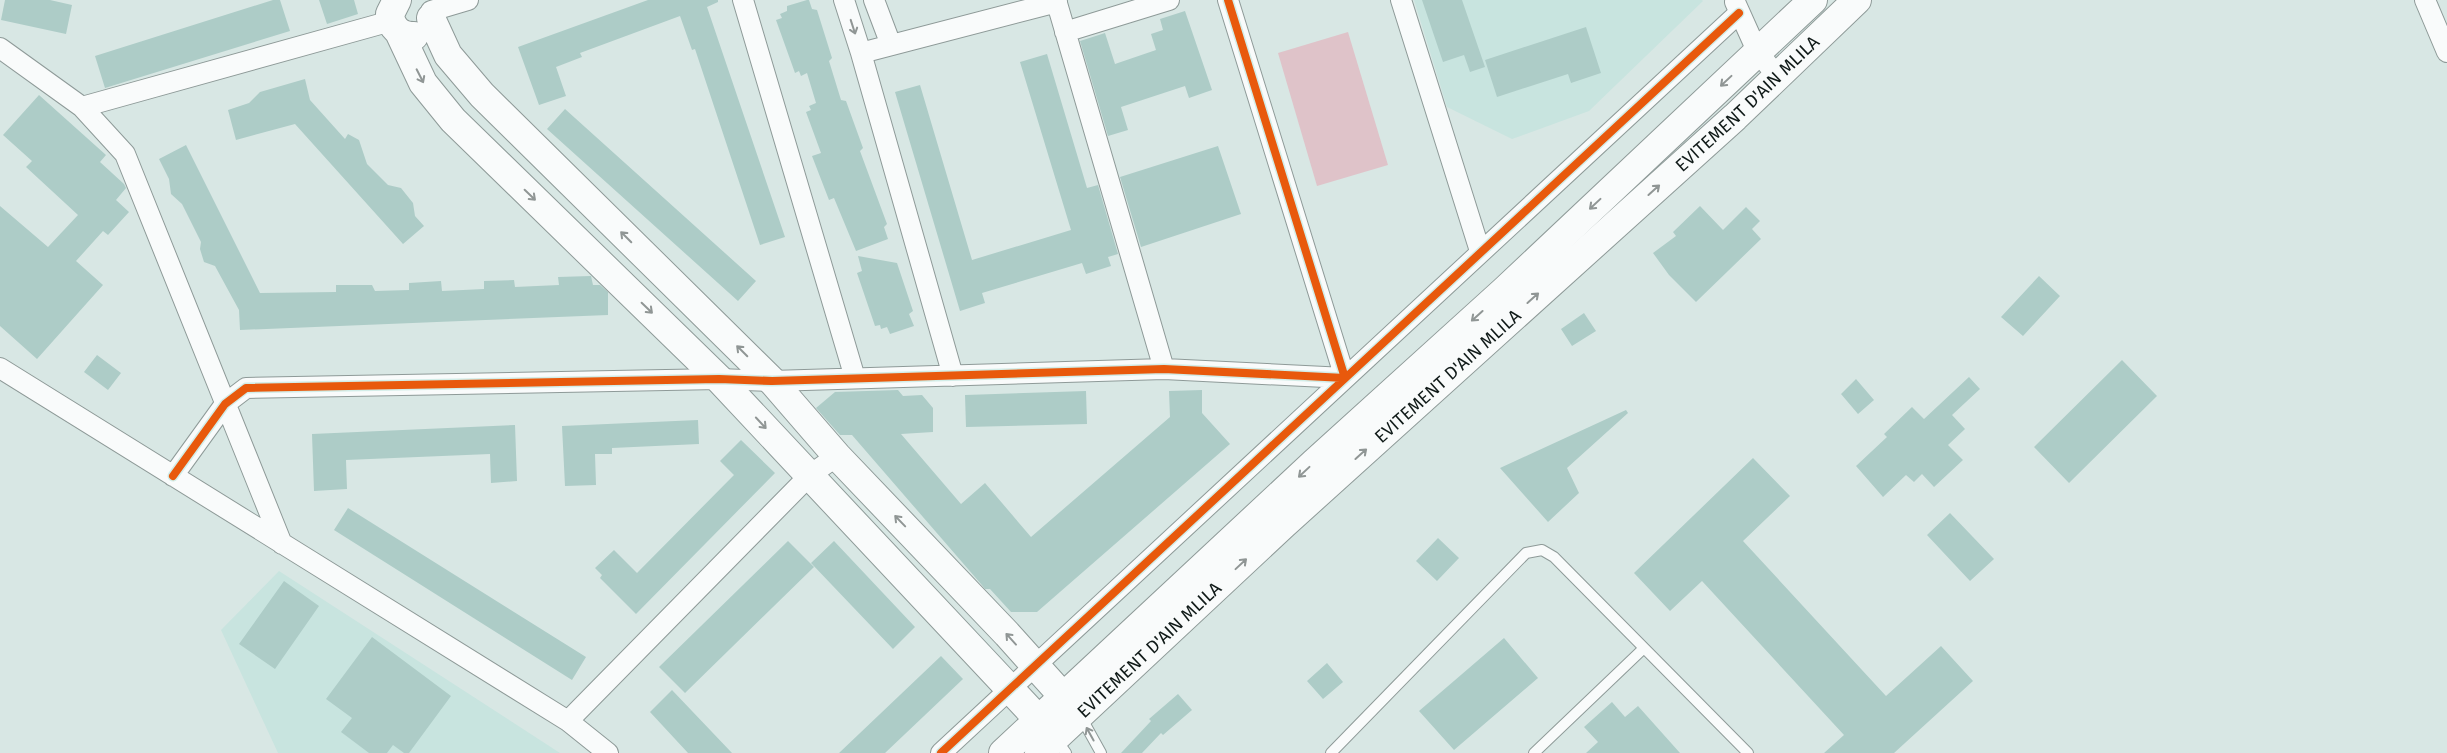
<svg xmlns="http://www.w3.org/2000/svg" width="2447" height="753" viewBox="0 0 2447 753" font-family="'Fira Sans',sans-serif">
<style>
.built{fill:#c8e4df}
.green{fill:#dfc3c9}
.building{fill:#adccc7}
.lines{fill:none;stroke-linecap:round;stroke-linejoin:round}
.lane-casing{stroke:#8e9a98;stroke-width:12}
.street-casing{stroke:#8e9a98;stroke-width:22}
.secondary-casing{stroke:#8e9a98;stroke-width:30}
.highway-casing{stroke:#8e9a98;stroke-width:30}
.lane{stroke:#f9fbfb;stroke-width:10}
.street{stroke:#f9fbfb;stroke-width:20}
.secondary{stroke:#f9fbfb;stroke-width:28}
.highway{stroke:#f9fbfb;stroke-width:28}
.cycleway-casing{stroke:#d2ede8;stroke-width:11}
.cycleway{stroke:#e8590c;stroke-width:8}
.oneway{stroke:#909695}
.labels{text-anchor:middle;stroke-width:4;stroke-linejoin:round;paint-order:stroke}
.street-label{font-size:18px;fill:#101a18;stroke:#d2ede8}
</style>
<rect width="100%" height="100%" fill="#d8e7e4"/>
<path class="built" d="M1414,0H1702L1703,1L1589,111L1512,139L1447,107Z
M279,571L560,753H278L221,630Z"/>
<path class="green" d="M1348,32L1388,165L1317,186L1278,53Z"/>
<path class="building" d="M5,0H50L72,5L66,34L1,20Z
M273,0H280L290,31L105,88L95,56Z
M319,0H354L358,14L327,24Z
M648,0H718V2L707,7L785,237L760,245L695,49L692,50L680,16L580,53L582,57L556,67L566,96L539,105L518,47Z
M807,0H809L812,9L817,10L832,58L829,61L841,100L846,101L863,148L860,151L887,224L884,227L888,239L856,251L834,198L829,200L812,156L821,153L806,112L811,110L809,106L816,103L807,73L801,76L799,71L795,73L776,20L782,18L780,14L787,11V6Z
M1422,0H1462L1485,67L1470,72L1464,55L1443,62Z
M1185,11L1212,90L1189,98L1185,86L1121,107L1128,130L1108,136L1080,41L1105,33L1115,64L1156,50L1151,34L1163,30L1160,19Z
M1586,27L1601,73L1571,83L1568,74L1497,97L1485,60Z
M1047,54L1087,188L1098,185L1118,254L1108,257L1111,266L1086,274L1082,263L982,293L985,303L960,311L895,92L920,85L972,260L1071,230L1020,62Z
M305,79L310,100L345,139L348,134L359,140L367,164L388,185L401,188L413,203L415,216L424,226L403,244L295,124L236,140L228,110L249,103L260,92Z
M39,95L106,155L100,162L124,184L126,188L116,200L129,212L108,235L103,231L76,261L103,285L37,359L0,326V206L48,247L78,215L26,167L32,161L3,135Z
M565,109L756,281L738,301L547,129Z
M186,145L260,293L336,292V285H372L375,291L409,290V283L441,281L442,291L484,289V281L514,280L515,287L559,285L558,277L591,276L593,285H600L608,292V315L240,330L239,310L215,266L204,262L200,249L201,242L182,204L171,194L169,179L159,159Z
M1218,146L1241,214L1141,247L1120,177Z
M1700,206L1723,230L1746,207L1760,221L1752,229L1761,239L1696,302L1669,275L1653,253L1676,236L1673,232Z
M858,256L897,263L913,311L909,314L914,326L890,334L887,327L881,329L880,325L875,326L857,273L862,271Z
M2039,276L2060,296L2023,336L2001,317Z
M1584,313L1596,331L1572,346L1561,329Z
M97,355L121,373L108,390L84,372Z
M2122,360L2157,396L2069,483L2034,447Z
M1969,377L1980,389L1952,415L1965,429L1948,445L1963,460L1934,487L1922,474L1914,482L1906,475L1883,497L1856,466L1887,437L1884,434L1912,407L1924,419Z
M1856,379L1874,400L1858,414L1841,394Z
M898,390L903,396L922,395L933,408V432L901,434L961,504L985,483L1031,537L1170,417L1169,391L1202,390V413L1230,444L1037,612H1011L990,589H985L981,584L852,435H840L816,408L835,392Z
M1086,391L1087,424L966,427L965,395Z
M1626,410L1628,413L1567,468L1579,493L1548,522L1500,468Z
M698,420L699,444L612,448V454H595L596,485L565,486L562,426Z
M515,425L517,481L491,483L490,454L346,460L347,489L314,491L312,434Z
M741,440L775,473L636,614L600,578L602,575L595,568L614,550L637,573L734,475L720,461Z
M1753,458L1790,496L1743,541L1886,696L1941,646L1973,681L1894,753H1824L1844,735L1702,581L1670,611L1634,573Z
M348,508L586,657L572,680L334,530Z
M1950,513L1994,559L1970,581L1927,535Z
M1438,538L1459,558L1437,581L1416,561Z
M788,541L814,567L685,693L659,667Z
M834,541L915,627L893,649L811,563Z
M284,581L319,606L275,669L239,644Z
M372,637L451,696L409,753H404L393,745L387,753H369L341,732L352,718L326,699Z
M1504,638L1538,678L1454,750L1419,711Z
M941,656L963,679L885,753H839Z
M1327,663L1343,682L1323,699L1307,681Z
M672,690L732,753H688L650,712Z
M1178,694L1192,710L1163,735L1161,733L1142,753H1121L1151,721L1149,719Z
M1612,702L1625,717L1638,706L1680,753H1586L1598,742L1584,727Z"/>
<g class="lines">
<defs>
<path id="lane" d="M1081,717L1101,753
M1056,739L1066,753
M1331,753L1526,553L1542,550L1554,557L1748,753
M1534,753L1644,648"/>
<path id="street" d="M743,0L855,378
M844,0L861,53
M874,0L891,45
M1056,0L1164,369
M1401,0L1480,251
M2425,0L2447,52
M1735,2L1757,51L1777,76
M431,11L468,0
M1065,32L1169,0
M0,48L82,107L125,154L282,544
M82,107L391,21
M0,368L568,721L608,753
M953,376L861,53L1057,2
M173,476L225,404L246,388L719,379L772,381L1164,369L1345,378L1228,0
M568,721L810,475L837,456
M941,753L1739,13"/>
<path id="secondary" d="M397,0L390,14C391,28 400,36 414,36
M431,18L448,55L482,95L772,381L837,456L1007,634L1079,714
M399,32L423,83L453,120L719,379L1055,737"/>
<g id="highway">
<path d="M1003,753L1314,463L1504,291L1813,0"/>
<path id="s1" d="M1039,753L1283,525L1735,117L1857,0"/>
</g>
</defs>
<use href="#lane" class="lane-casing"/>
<use href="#street" class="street-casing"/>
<use href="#secondary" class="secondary-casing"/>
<use href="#highway" class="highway-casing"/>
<use href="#lane" class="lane"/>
<use href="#street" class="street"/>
<use href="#secondary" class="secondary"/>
<use href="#highway" class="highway"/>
<defs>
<path id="cycleway" d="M173,476L225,404L246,388L719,379L772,381L1164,369L1345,378L1228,0
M941,753L1739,13"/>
</defs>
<use href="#cycleway" class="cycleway-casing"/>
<use href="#cycleway" class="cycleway"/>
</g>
<defs><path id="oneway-shaft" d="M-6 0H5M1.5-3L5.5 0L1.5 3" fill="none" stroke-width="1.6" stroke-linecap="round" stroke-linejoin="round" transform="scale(1.25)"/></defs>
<g class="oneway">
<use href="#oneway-shaft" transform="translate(853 27) rotate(72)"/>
<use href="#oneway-shaft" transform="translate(420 76) rotate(63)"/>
<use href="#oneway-shaft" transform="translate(1726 81) rotate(137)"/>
<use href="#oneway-shaft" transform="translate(1654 190) rotate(-42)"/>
<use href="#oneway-shaft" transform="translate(530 195) rotate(44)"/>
<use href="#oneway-shaft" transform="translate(1595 204) rotate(137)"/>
<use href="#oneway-shaft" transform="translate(626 237) rotate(-135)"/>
<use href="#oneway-shaft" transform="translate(1533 298) rotate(-42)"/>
<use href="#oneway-shaft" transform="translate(647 308) rotate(44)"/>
<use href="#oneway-shaft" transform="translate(1477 316) rotate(138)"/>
<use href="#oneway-shaft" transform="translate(742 351) rotate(-135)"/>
<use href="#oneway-shaft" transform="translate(761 423) rotate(47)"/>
<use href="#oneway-shaft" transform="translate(1361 454) rotate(-42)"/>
<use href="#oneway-shaft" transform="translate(1304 472) rotate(137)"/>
<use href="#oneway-shaft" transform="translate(900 521) rotate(-134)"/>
<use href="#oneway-shaft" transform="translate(1241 564) rotate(-43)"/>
<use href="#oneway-shaft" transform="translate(1011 639) rotate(-132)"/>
<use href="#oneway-shaft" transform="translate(1090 734) rotate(-119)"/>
</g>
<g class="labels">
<g class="street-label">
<text dy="6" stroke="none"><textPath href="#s1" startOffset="961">EVITEMENT D'AIN MLILA</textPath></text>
<text dy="6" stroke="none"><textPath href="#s1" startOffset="556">EVITEMENT D'AIN MLILA</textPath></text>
<text dy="6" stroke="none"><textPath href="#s1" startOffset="151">EVITEMENT D'AIN MLILA</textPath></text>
</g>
</g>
</svg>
